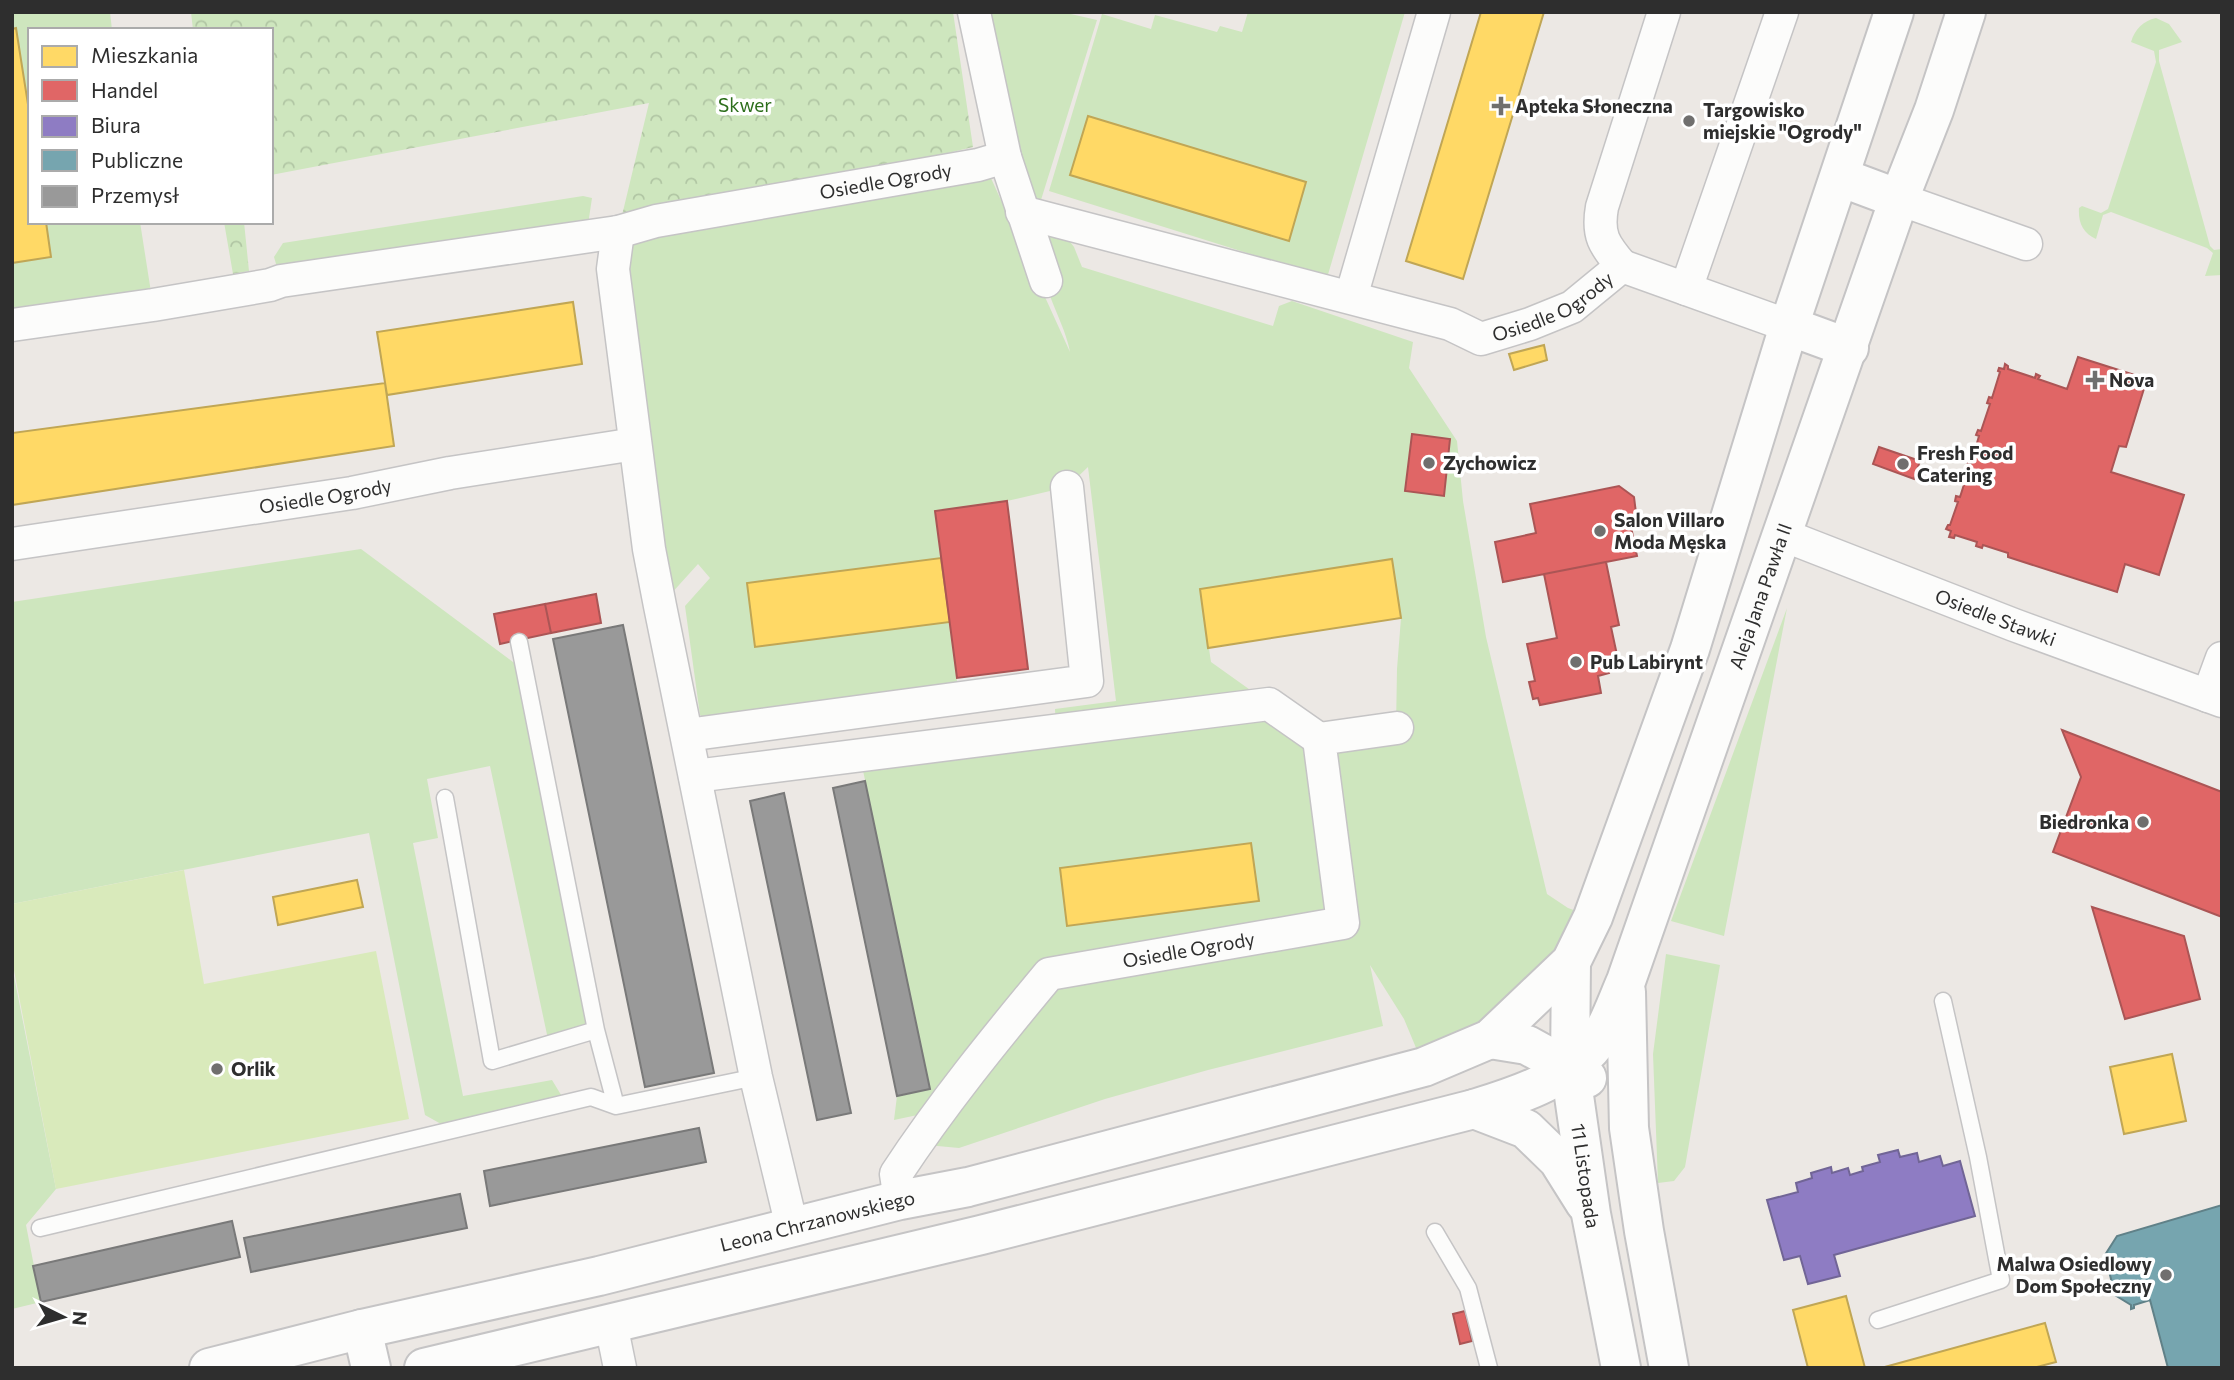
<svg xmlns="http://www.w3.org/2000/svg" width="2234" height="1380" viewBox="0 0 2234 1380" font-family="Commissioner,sans-serif">
<style>
.grass{fill:#cee6be;fill-rule:evenodd}
.park{fill:url(#park-crowns)}
.pitch{fill:#d9eabb}
.homes{fill:#ffd966;stroke:#c0a655;stroke-width:2}
.shops{fill:#e06666;stroke:#ab5555;stroke-width:2}
.offices{fill:#8e7cc3;stroke:#716596;stroke-width:2}
.public{fill:#76a5af;stroke:#608188;stroke-width:2}
.industry{fill:#999;stroke:#797979;stroke-width:2}
.lines{fill:none;stroke-linecap:round;stroke-linejoin:round}
.lane-casing{stroke:#c5c4c5;stroke-width:19}
.street-casing{stroke:#c5c4c5;stroke-width:35}
.secondary-casing{stroke:#c5c4c5;stroke-width:42}
.lane{stroke:#fcfcfb;stroke-width:16}
.street{stroke:#fcfcfb;stroke-width:32}
.secondary{stroke:#fcfcfb;stroke-width:38}
.poi-dot{fill:#706f6e;stroke:#fff;stroke-width:2.5}
.labels{text-anchor:middle;stroke-width:7;stroke-linejoin:round;paint-order:stroke}
.park-label{font-size:19px;fill:#2c6e1b;stroke:#fff}
.poi-label{font-size:19px;font-weight:bold;fill:#2e2e2e;stroke:#fff;text-anchor:start}
.street-label{font-size:19px;fill:#2e2e2e;stroke:#fff}
</style>
<defs>
<pattern id="park-crowns" width="20" height="18" patternUnits="userSpaceOnUse" patternTransform="scale(1.75)"><rect width="20" height="18" fill="#cee6be"/><path d="M2 6a3 3 0 1 1 6 0M12 15a3 3 0 1 1 6 0" fill="none" stroke="#b1c6a4"/></pattern>
</defs>
<rect width="100%" height="100%" fill="#ece8e4"/>
<path class="grass" d="M12,12H110L112,30H30V222H140L153,305L12,326Z
M974,12H1062L1097,20L1036,216Z
M1248,12H1405L1327,278L1049,191L1102,14L1151,29L1155,15L1217,32L1220,26L1242,32Z
M2156,18L2169,24L2182,42L2159,50V61L2210,246L2214,250L2222,249V275L2205,276L2213,253L2207,248L2111,212L2103,215L2096,239C2083,233 2078,223 2079,208L2082,206L2101,213L2108,209L2156,62L2154,51L2131,42C2135,29 2143,21 2156,18Z
M990,176L1070,352C1064,315 1026,270 1051,233L1064,234L1074,247L1082,267L1273,326L1279,306L1292,301L1413,342L1409,368L1457,441L1463,501L1486,637L1547,894L1568,908L1593,917L1571,962L1424,1067L1404,1019L1370,965L1383,1026L1208,1070L1105,1099L959,1148L916,1144L941,1110L894,1120L897,1096L929,1089L860,756L1056,730L1055,709L1116,701L1088,467L1067,487L1007,501L936,511L941,558L747,583L756,647L950,622L959,698L723,730L700,715L685,606L710,578L698,564L660,606L618,232ZM1392,559L1401,618L1397,669L1396,728L1319,739L1211,662L1200,589Z
M583,196L592,198L586,238L281,281L274,257L283,243Z
M361,549L525,671L596,1030L549,1044L490,766L427,779L438,838L413,843L463,1096L552,1080L566,1103L450,1129L425,1115L369,833L12,904V602Z
M1787,608L1724,936L1671,921Z
M1666,954L1720,965L1685,1167L1674,1181L1658,1183L1653,1054Z
M12,966L56,1189L26,1225L41,1302L12,1309Z"/>
<path class="park" d="M191,12H953L973,147L618,232L649,103L271,175V30H193Z
M224,222H244L249,271L233,274Z"/>
<path class="pitch" d="M184,870L204,984L376,951L409,1119L56,1189L12,960V904Z"/>
<path class="homes" d="M1481,12H1544L1463,279L1406,261Z
M16,28L30,117V222H46L51,257L12,263V29Z
M1088,116L1306,182L1289,241L1070,175Z
M573,302L582,364L387,395L377,332Z
M1544,345L1547,360L1514,370L1509,354Z
M385,383L394,446L12,505V433Z
M941,558L950,622L755,647L747,583Z
M1392,559L1401,618L1208,648L1200,589Z
M1251,843L1259,901L1067,926L1060,868Z
M357,880L363,907L278,925L273,897Z
M2172,1054L2186,1121L2124,1134L2110,1067Z
M1846,1296L1865,1368H1808L1793,1310Z
M2045,1323L2056,1362L2033,1368H1881Z"/>
<path class="shops" d="M2078,357L2147,379L2126,447L2119,446L2111,472L2184,495L2159,575L2125,564L2117,592L2008,557V553L1983,545L1982,548L1976,546L1977,542L1955,535L1954,538L1949,537L1951,531L1946,529L1948,525H1950L1958,502L1955,501L1956,496L1960,497L1969,469L1966,468L1968,463L1971,464L1979,436L1976,435L1978,430L1981,431L1990,404L1987,403L1989,397L1992,398L2000,372L1998,371L1999,368L2004,369L2005,364L2008,366V369L2035,378L2036,374L2040,376L2038,379L2067,389Z
M1412,434L1450,439L1444,496L1405,491Z
M1879,447L1920,461L1914,479L1873,464Z
M1619,486L1634,497L1637,521L1630,522L1637,556L1503,582L1495,542L1536,533L1530,504Z
M1007,501L1028,669L957,678L935,511Z
M1606,562L1619,625L1611,627L1617,655L1606,657L1609,673L1598,676L1601,693L1540,705L1538,698L1533,699L1529,682L1535,681L1527,644L1557,638L1544,574Z
M596,594L601,623L551,633L545,604Z
M545,604L551,633L500,644L494,614Z
M2062,730L2222,792V917L2053,852L2081,777Z
M2092,907L2184,936L2200,999L2125,1019Z
M1465,1311L1472,1341L1460,1344L1453,1314Z"/>
<path class="offices" d="M1898,1150L1900,1157L1917,1153L1919,1162L1940,1156L1943,1166L1960,1161L1975,1216L1834,1255L1840,1276L1808,1284L1800,1256L1784,1260L1767,1200L1798,1192L1796,1183L1812,1178L1811,1173L1831,1167L1832,1173L1848,1168L1850,1175L1863,1171L1862,1167L1880,1162L1878,1155Z"/>
<path class="public" d="M2222,1205V1368H2168L2150,1300L2134,1305V1308L2131,1309V1305L2115,1295L2105,1255L2117,1236Z"/>
<path class="industry" d="M623,625L714,1073L645,1087L553,639Z
M865,781L930,1089L897,1096L833,788Z
M784,793L851,1113L817,1120L750,801Z
M699,1128L706,1162L490,1206L484,1171Z
M460,1194L467,1228L251,1272L244,1238Z
M232,1221L240,1257L41,1302L33,1266Z"/>
<g class="lines">
<defs>
<path id="lane" d="M519,642L596,1030
M445,798L492,1061L596,1030L616,1106L756,1077
M40,1228L591,1097L616,1106
M1435,1232L1468,1288L1489,1368
M1878,1320L2001,1280L1978,1157L1943,1001"/>
<g id="street">
<path d="M974,12L1005,157L1046,281"/>
<path d="M1899,199L2026,244"/>
<path id="s1" d="M1022,212L1450,324L1481,339L1530,324L1572,307L1622,266L1789,326"/>
<path d="M618,232L613,269L649,549L660,606L756,1077L792,1227"/>
<path d="M1622,266C1604,245 1597,235 1602,207L1664,12"/>
<path d="M1686,289L1782,12"/>
<path d="M1351,297L1434,12"/>
<path id="s2" d="M12,325L153,305L270,285L281,281L618,232L656,221L978,165L1005,157"/>
<path id="s3" d="M1783,535L2014,625L2222,701"/>
<path id="s4" d="M12,544L352,493L450,473L635,444"/>
<path d="M2208,696L2222,658"/>
<path d="M687,735L1087,681L1067,487"/>
<path d="M695,776L1269,704L1319,739"/>
<path id="s5" d="M900,1200L896,1174C942,1104 995,1039 1049,974L1343,923L1319,739L1397,728"/>
<path d="M611,1324L620,1368"/>
</g>
<g id="secondary">
<path d="M1840,177L1899,199"/>
<path d="M1789,326L1849,348"/>
<path id="s6" d="M1571,962L1570,1068L1591,1214L1621,1368"/>
<path d="M1626,992L1629,1128L1644,1231L1669,1368"/>
<path d="M1490,1039L1527,1045L1587,1078"/>
<path d="M1474,1109L1526,1129L1558,1160L1585,1203"/>
<path d="M362,1329L371,1368"/>
<path id="s7" d="M209,1368L362,1329L599,1276L900,1200L968,1187L1424,1067L1490,1039L1571,962L1593,917L1690,649L1789,326L1894,12"/>
<path id="s8" d="M424,1368L981,1235L1474,1109C1520,1095 1573,1078 1601,1036C1611,1020 1618,999 1626,981L1899,199L1934,110L1966,12"/>
</g>
</defs>
<use href="#lane" class="lane-casing"/>
<use href="#street" class="street-casing"/>
<use href="#secondary" class="secondary-casing"/>
<use href="#lane" class="lane"/>
<use href="#street" class="street"/>
<use href="#secondary" class="secondary"/>
</g>
<g class="poi-dot">
<path d="M1497.5 95.5h7v7h7v7h-7v7h-7v-7h-7v-7h7z"/>
<circle cx="1689" cy="121" r="7"/>
<path d="M2091.5 369.5h7v7h7v7h-7v7h-7v-7h-7v-7h7z"/>
<circle cx="1429" cy="463" r="7"/>
<circle cx="1903" cy="464" r="7"/>
<circle cx="1600" cy="531" r="7"/>
<circle cx="1576" cy="662" r="7"/>
<circle cx="2143" cy="822" r="7"/>
<circle cx="217" cy="1069" r="7"/>
<circle cx="2166" cy="1275" r="7"/>
</g>
<g class="labels">
<g class="park-label">
<text x="745" y="112">Skwer</text>
</g>
<g class="poi-label">
<text x="1515" y="113">Apteka Słoneczna</text>
<text x="1703" y="117">Targowisko<tspan x="1703" dy="22">miejskie "Ogrody"</tspan></text>
<text x="2109" y="387">Nova</text>
<text x="1917" y="460">Fresh Food<tspan x="1917" dy="22">Catering</tspan></text>
<text x="1443" y="470">Zychowicz</text>
<text x="1614" y="527">Salon Villaro<tspan x="1614" dy="22">Moda Męska</tspan></text>
<text x="1590" y="669">Pub Labirynt</text>
<text x="2129" y="829" text-anchor="end">Biedronka</text>
<text x="231" y="1076">Orlik</text>
<text x="2152" y="1271" text-anchor="end">Malwa Osiedlowy<tspan x="2152" dy="22">Dom Społeczny</tspan></text>
</g>
<g class="street-label">
<text dy="7" stroke="none"><textPath href="#s2" startOffset="886">Osiedle Ogrody</textPath></text>
<text dy="7" stroke="none"><textPath href="#s1" startOffset="556">Osiedle Ogrody</textPath></text>
<text dy="7" stroke="none"><textPath href="#s4" startOffset="317">Osiedle Ogrody</textPath></text>
<text dy="7" stroke="none"><textPath href="#s8" startOffset="1699">Aleja Jana Pawła II</textPath></text>
<text dy="7" stroke="none"><textPath href="#s3" startOffset="228">Osiedle Stawki</textPath></text>
<text dy="7" stroke="none"><textPath href="#s5" startOffset="420">Osiedle Ogrody</textPath></text>
<text dy="7" stroke="none"><textPath href="#s6" startOffset="215">11 Listopada</textPath></text>
<text dy="7" stroke="none"><textPath href="#s7" startOffset="626">Leona Chrzanowskiego</textPath></text>
</g>
</g>
<rect width="2234" height="1380" fill="none" stroke="#2e2e2e" stroke-width="28"/>
<rect x="28" y="28" width="245" height="196" fill="#ffffff" stroke="#ababab" stroke-width="2"/>
<rect x="42" y="46" width="35" height="21" fill="#ffd966" stroke="#ababab" stroke-width="2"/>
<text x="91" y="63" font-size="21" fill="#2e2e2e">Mieszkania</text>
<rect x="42" y="80" width="35" height="21" fill="#e06666" stroke="#ababab" stroke-width="2"/>
<text x="91" y="98" font-size="21" fill="#2e2e2e">Handel</text>
<rect x="42" y="116" width="35" height="21" fill="#8e7cc3" stroke="#ababab" stroke-width="2"/>
<text x="91" y="133" font-size="21" fill="#2e2e2e">Biura</text>
<rect x="42" y="150" width="35" height="21" fill="#76a5af" stroke="#ababab" stroke-width="2"/>
<text x="91" y="168" font-size="21" fill="#2e2e2e">Publiczne</text>
<rect x="42" y="186" width="35" height="21" fill="#999999" stroke="#ababab" stroke-width="2"/>
<text x="91" y="203" font-size="21" fill="#2e2e2e">Przemysł</text>
<g transform="translate(63 1317) rotate(95)" stroke="#ffffff" stroke-width="5" paint-order="stroke">
<path d="M0-5L12 26L0 18L-12 26Z" fill="#2e2e2e"/>
<text y="-10" font-size="19" font-weight="bold" text-anchor="middle" fill="#2e2e2e">N</text>
</g>
</svg>
